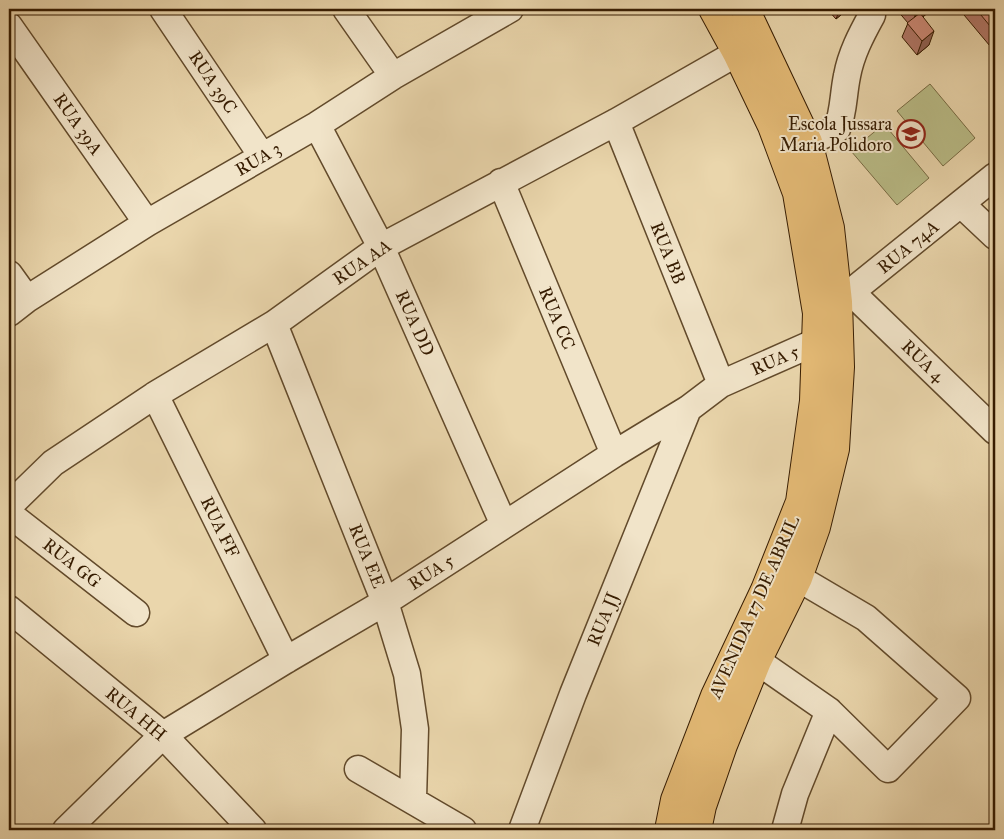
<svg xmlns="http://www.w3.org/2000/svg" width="1004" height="839" viewBox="0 0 1004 839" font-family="'IM FELL Great Primer',serif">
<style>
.grass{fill:#babd88;stroke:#786c44}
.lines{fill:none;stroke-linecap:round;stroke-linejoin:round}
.minor-casing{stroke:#624a2b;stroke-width:29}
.major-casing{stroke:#351b00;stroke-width:30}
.minor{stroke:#f1e4c9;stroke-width:26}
.major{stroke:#e5bb76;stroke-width:28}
.wall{fill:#b3796a;stroke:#351b00}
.shaded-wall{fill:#926356;stroke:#351b00}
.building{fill:#d08d7b;stroke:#351b00}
.labels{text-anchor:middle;stroke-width:4;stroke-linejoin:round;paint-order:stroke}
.street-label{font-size:18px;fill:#351b00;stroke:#f1e4c9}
.poi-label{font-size:18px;fill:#351b00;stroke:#f1e4c9;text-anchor:end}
</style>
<rect width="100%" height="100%" fill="#ead6ac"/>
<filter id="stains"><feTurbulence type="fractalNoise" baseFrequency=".004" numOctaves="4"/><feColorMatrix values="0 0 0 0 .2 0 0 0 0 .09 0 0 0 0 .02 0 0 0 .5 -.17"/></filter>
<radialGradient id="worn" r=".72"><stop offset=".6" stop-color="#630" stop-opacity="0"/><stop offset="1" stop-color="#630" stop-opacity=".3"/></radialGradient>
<path class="grass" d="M930,84L975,138L943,166L897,111Z
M884,124L929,178L897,205L851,151Z"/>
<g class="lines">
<defs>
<path id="minor" d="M163,9L262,156
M346,9L393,76
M9,26L147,223
M616,122L721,384
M317,125L381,247L504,525
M808,142L837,129C844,112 843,95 847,76C851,54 861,35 872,15
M501,182L614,454
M961,204L995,236
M9,274L27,299
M851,292L995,431
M820,311L851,292L995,176
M9,313L27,299L147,223L317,125L393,76L510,9
M274,324L385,602L407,674L415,729L413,799
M155,395L286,660
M9,506L53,463L155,395L274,324L381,247L616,122L737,53
M9,514L136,613
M9,609L163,735L253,830
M757,661L829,711L888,769L957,698L866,618L798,578
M358,769L463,830
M66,830L163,735L286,660L385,602L614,454L688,409L721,384L816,342
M522,830L573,694L688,409
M785,830L795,794L829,711"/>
<path id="major" d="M669,830L675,800L715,696L765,590L800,502L814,401L817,313L797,193L772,126L737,53L713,9
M697,830L702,806L723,745L757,661L798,578L816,527L835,449L840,367L838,302L830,228L808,142L745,9"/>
</defs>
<use href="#minor" class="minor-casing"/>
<use href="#major" class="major-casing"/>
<use href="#minor" class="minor"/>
<use href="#major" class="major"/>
</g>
<path class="wall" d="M827,9H848L836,19Z
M896,9H932L923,17L929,45L917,55L902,37L908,23Z
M959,9H995V52Z"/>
<path class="shaded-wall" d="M840,9H848L836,19Z
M921,9H932L911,27L916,13Z
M934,31L929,45L917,55L922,41Z"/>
<path class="building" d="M912,9H921L916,13Z
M976,9H995V32Z
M920,13L934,31L922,41L907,23Z"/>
<defs>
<symbol id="school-ring" viewBox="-11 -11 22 22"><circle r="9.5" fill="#f1e4c9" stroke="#8f2418" stroke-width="1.5"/><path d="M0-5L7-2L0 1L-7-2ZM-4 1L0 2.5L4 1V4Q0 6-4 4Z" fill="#8f2418"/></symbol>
</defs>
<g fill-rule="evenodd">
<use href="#school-ring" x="895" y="118" width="32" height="32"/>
</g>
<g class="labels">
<g class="street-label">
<text transform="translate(213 82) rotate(56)" y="6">RUA 39C</text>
<text transform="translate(78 124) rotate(55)" y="6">RUA 39A</text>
<text transform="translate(258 159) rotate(-30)" y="6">RUA 3</text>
<text transform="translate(908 247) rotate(-39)" y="6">RUA 74A</text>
<text transform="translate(668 253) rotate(68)" y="6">RUA BB</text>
<text transform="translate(362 262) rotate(-34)" y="6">RUA AA</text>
<text transform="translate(557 318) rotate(67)" y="6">RUA CC</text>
<text transform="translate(415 323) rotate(66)" y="6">RUA DD</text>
<text transform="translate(775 360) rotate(-24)" y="6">RUA 5</text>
<text transform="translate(923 361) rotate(44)" y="6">RUA 4</text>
<text transform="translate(220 527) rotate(64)" y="6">RUA FF</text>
<text transform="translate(367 556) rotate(68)" y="6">RUA EE</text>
<text transform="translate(72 563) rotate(38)" y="6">RUA GG</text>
<text transform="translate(431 572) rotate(-33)" y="6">RUA 5</text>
<text transform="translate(754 607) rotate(-66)" y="6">AVENIDA 17 DE ABRIL</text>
<text transform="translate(603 619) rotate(-68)" y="6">RUA JJ</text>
<text transform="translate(136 714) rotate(40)" y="6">RUA HH</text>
</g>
<g class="poi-label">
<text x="892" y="130">Escola Jussara<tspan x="892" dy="21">Maria Polidoro</tspan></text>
</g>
</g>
<rect width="1004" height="839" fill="none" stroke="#ead6ac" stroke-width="30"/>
<rect x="10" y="10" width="984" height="819" fill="none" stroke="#351b00" stroke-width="2.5"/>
<rect x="15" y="15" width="974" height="809" fill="none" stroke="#351b00"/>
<rect width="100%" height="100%" filter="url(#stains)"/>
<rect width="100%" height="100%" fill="url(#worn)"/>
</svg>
